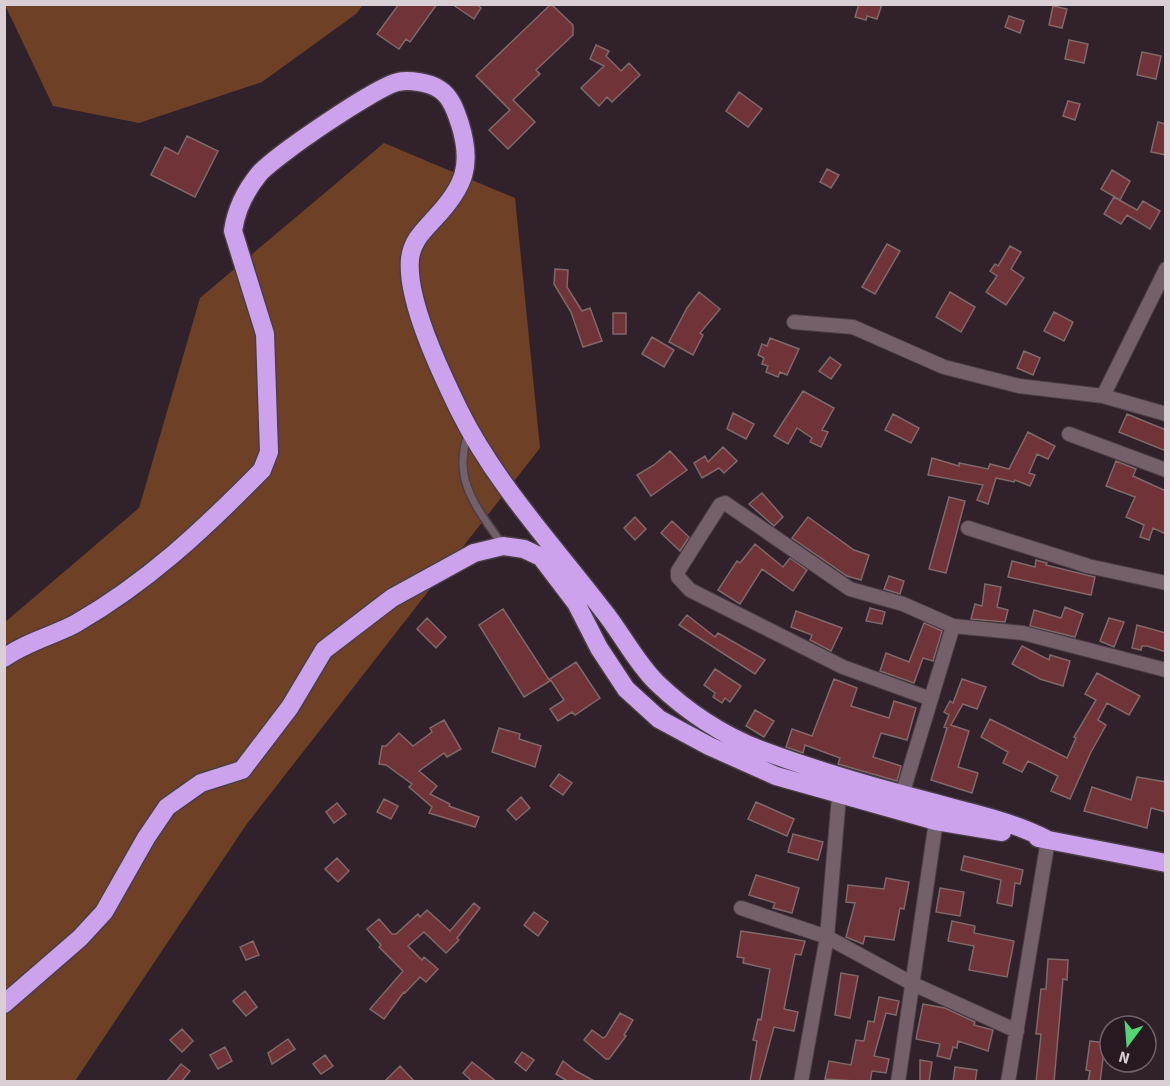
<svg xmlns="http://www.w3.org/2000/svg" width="1170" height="1086" viewBox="0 0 1170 1086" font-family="'Source Sans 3',sans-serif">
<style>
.green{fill:#6e4127}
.building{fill:#703338;stroke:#7f6969;stroke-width:1.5}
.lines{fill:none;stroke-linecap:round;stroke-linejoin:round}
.lane-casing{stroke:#4a3e45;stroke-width:10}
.street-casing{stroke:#4a3e45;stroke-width:16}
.highway-casing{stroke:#4a3e45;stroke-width:21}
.lane{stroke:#73606a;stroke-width:7}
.street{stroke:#73606a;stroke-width:14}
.highway{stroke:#cda2ed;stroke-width:18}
</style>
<rect width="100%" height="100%" fill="#31212a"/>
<path class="green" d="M5,5H363L356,14L262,82L139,123L53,106Z
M384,143L515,198L540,448L246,825L75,1081H5L4,623L139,508L200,298Z"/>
<path class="building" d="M399,4H437L410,42L406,39L399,49L377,34Z
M452,4H476L481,8L474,19Z
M551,4L573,25V35L536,70L540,74L513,100L535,122L508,149L489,130L510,110L476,76Z
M859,4H882L877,19L867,16L866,20L855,17Z
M1053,6L1067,9L1062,28L1049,25Z
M1009,16L1024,21L1020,33L1005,27Z
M1069,40L1088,44L1084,63L1065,59Z
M596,45L609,51L606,56L621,71L629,63L640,75L612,102L607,97L599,106L581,88L604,66L590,59Z
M1142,52L1161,56L1156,79L1137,75Z
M739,92L762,109L748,127L726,111Z
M1068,101L1080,104L1075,120L1063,116Z
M1158,122L1166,124V155L1151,152Z
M187,136L218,151L195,197L151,175L165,147L178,154Z
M827,169L839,175L831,188L820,182Z
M1112,170L1130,181L1120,200L1101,189Z
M1114,197L1137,210L1143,201L1160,211L1150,229L1127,215L1121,224L1104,214Z
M887,244L900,251L875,294L862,287Z
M1010,246L1021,252L1011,269L1024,278L1006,305L986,292L997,276L990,271L995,264L998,266Z
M555,269L568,270L567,287L582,311L590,308L602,341L583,347L571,312L554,284Z
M699,292L720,309L700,333L703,335L693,355L669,342L687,308Z
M950,292L975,307L961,332L936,317Z
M1054,312L1073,322L1064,341L1044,331Z
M613,313H626V334H613Z
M652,337L674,350L664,367L642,354Z
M770,338L799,349L787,375L780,372L778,377L766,372L768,366L762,364L764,358L758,355L762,344L767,346Z
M1024,351L1040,358L1033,375L1017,368Z
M830,357L841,365L831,379L819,371Z
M803,391L834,408L822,430L828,432L821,447L810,442L812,438L797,428L788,444L774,436Z
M733,413L754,424L746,439L727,429Z
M893,414L919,428L911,443L885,430Z
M1127,414L1166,430V451L1119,432Z
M1028,432L1055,446L1048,459L1037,454L1029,473L1035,475L1030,486L1015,480L1014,482L996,478L988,504L977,500L983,485L928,475L932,458L959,466V463L988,469L990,464L1009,469Z
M723,447L737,461L724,473L719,468L702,478L694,463L705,456L708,462Z
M670,451L687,470L651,496L637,475L654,465Z
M1116,461L1136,469L1133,476L1166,491V534L1153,528L1149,540L1140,537L1144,525L1126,517L1135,497L1106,486Z
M762,493L783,517L774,526L749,504Z
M949,497L965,501L946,573L929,569Z
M635,517L646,529L635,540L624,528Z
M808,517L854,550L869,555L861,580L847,576L792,538Z
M672,521L689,537L680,551L661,533Z
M755,544L783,567L790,558L807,570L793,591L762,569L740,604L718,590L737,561L740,563Z
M1036,560L1047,563L1046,565L1095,577L1091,595L1008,577L1012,561L1035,567Z
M889,576L904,581L900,594L884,589Z
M985,584L1001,587L997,607L1008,610L1005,622L971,619L975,604L982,606Z
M1065,607L1083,614L1075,637L1030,626L1034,610L1061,618Z
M870,608L885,612L882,624L866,621Z
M503,609L550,681L524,697L479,625Z
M796,611L842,628L831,651L810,640L812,635L791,627Z
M687,615L715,637L718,633L765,660L755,674L679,625Z
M427,618L446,637L436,648L417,629Z
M1109,618L1124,622L1114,647L1100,641Z
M924,623L942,631L933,661L923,658L914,683L880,671L886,653L909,662Z
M1137,625L1166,633V652L1147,646H1142L1141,650L1132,648Z
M1022,646L1049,660L1050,655L1070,661L1063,686L1040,679L1012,664Z
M576,662L600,698L575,715L572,712L558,721L550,709L564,700L550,679Z
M715,669L741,686L730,702L725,698L722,703L713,697L715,693L704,685Z
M1097,673L1140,696L1129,715L1107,703L1098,720L1106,725L1090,754L1070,799L1051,791L1058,776L1028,761L1022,772L1003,763L1008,752L981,737L990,719L1067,758L1076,738L1074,737L1096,700L1085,694Z
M834,679L857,688L851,706L889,718L894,701L916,708L907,740L881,733L873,757L901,766L897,781L838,764L840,758L805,745L803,753L786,747L792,729L812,736Z
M962,679L986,687L977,709L963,704L951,725L969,731L958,767L978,773L972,793L931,780L947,728L944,727L949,715L944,712L950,701L953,703Z
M755,710L774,721L764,737L746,726Z
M444,720L461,749L447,757L444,753L419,771L437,786L430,794L450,804L449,806L479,817L475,827L429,813L432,807L409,787L412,784L386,765L379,764L382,746H386L399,733L413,746L432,732L430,728Z
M499,728L520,734L519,739L541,746L535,767L492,752Z
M559,774L572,783L563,795L550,786Z
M1137,777L1166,782V812L1151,808L1147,828L1084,811L1092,787L1131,800Z
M521,797L530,808L516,820L507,810Z
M384,799L398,806L391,819L377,812Z
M756,802L794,819L787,836L748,819Z
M337,803L346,814L334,823L326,812Z
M793,834L823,842L818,860L788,852Z
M964,856L1023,870L1020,884L1015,883L1012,906L997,903L1001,880L961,870Z
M337,858L349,871L338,882L325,869Z
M756,875L799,888L792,913L773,908L775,903L749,895Z
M886,878L909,882L904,909L900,908L894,940L865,936L863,944L846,937L855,903L846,902L848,885L884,889Z
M940,888L964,892L960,916L936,912Z
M474,903L480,908L457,938L459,940L446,953L424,932L408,946L422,960L424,957L438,969L426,982L420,977L405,993L404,992L384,1019L370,1009L403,971L379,947L381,945L367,929L379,919L392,934H396L418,914L420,917L427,910L450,931Z
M534,912L548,922L538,936L524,925Z
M952,921L975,926L974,933L1014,941L1007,977L969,970L974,946L948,941Z
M741,931L805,941L801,955L795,954L784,1009L798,1012L794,1031L774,1027L759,1082H750L757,1041L753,1040L758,1019L761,1020L770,969L743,963L744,958L737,957Z
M253,941L259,955L246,960L240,947Z
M1048,959L1068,960L1067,980L1063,979L1054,1082H1036L1041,1034H1036L1041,989H1046Z
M841,973L858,976L850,1018L835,1015Z
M245,991L257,1007L246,1016L233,1001Z
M879,997L899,1001L896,1015L886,1013L874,1056L889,1059L886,1073L872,1071L870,1082L825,1079L829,1061L851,1065L856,1040L864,1041L868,1021L874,1022Z
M923,1004L945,1008L975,1022L974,1025L993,1030L988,1051L958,1041L957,1048L953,1047L950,1059L937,1056L940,1044L916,1039Z
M620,1013L633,1020L624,1035L626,1036L609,1059H606L584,1040L592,1030L603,1038L606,1036Z
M182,1029L193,1041L182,1052L170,1040Z
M288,1039L295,1049L272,1064L268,1053Z
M1090,1041L1105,1043L1100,1082H1088L1090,1071L1086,1070Z
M225,1047L232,1061L218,1069L210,1055Z
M522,1052L534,1060L526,1071L515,1062Z
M325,1055L333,1066L321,1074L313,1064Z
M920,1060L932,1062L929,1082H920Z
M563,1061L576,1071L596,1082H569L556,1074Z
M472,1062L497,1082H473L463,1073Z
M181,1064L190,1071L181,1082H166Z
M400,1066L415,1082H384Z
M955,1067L977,1070L975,1082H953Z"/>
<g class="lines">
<defs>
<path id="lane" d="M469,432C451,478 476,507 502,544"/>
<path id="street" d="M794,322L853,327L944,367L1019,386L1103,396L1166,414
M1103,396L1166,269
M1069,434L1166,470
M968,528L1088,566L1166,583
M931,699L843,667L690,590L678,577V571L720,505L725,503L850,589L903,604L953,626
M902,795L953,626L1023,633L1166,670
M741,908L827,937L913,984L1017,1031
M801,1082L827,937L839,796
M898,1082L936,821
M1008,1082L1048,840"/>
<path id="highway" d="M4,658C26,642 52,636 75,624C148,582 203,530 262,470L269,452L265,334L233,231C236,210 246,190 259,174C273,157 377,86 398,82C409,79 430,83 439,89C451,96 456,112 460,124C473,166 464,187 435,218C423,231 412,241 410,259C406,300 441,373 459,410C495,483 553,545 602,609C621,632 635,661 656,682C686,711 722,735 761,750C817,771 877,788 935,803C973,814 1012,821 1048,840
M1038,838L1166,863
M4,1004L80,938L104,912L146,838L167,807L201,783L242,770L290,707L324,650L392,598L474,553L503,546L524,549L541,557L576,603L599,648L626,689L659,719L709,746L776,776L936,821L1002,832"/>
</defs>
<use href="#lane" class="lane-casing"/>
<use href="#street" class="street-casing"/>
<use href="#highway" class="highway-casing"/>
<use href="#lane" class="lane"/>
<use href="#street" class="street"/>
<use href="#highway" class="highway"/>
</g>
<rect width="1170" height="1086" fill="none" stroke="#d9ced4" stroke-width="12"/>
<g transform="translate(1128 1044) rotate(196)"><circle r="28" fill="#271821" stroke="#6e6169" stroke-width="1.5"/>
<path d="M0-4.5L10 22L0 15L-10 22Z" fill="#52d673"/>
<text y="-9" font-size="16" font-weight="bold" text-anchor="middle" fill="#d9ced4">N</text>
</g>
</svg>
